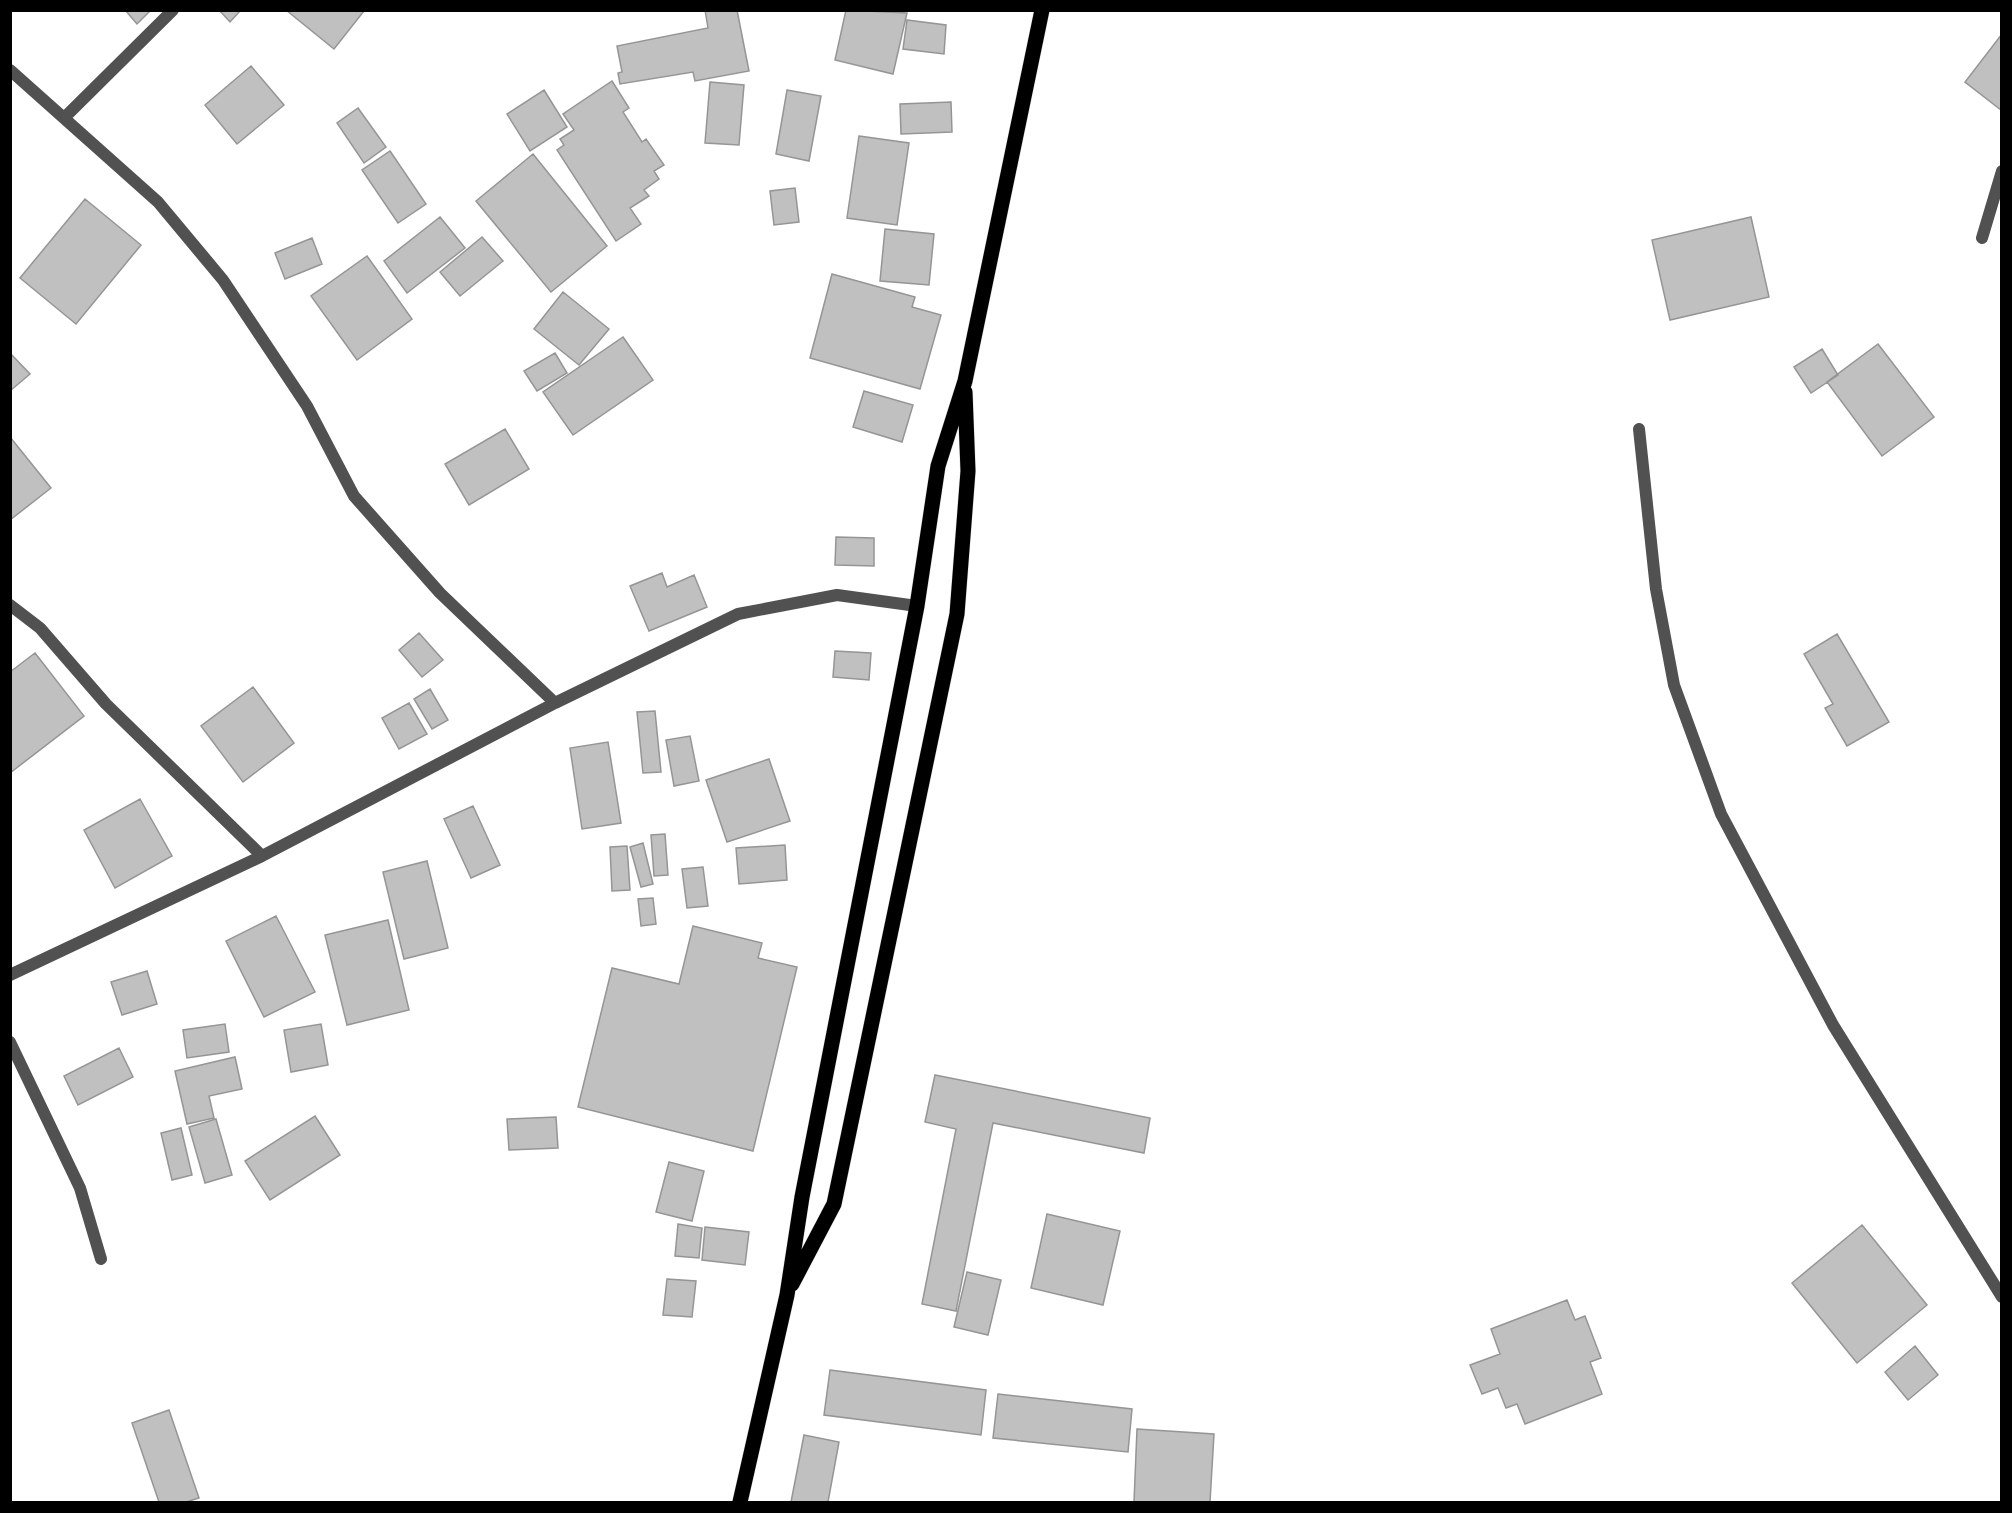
<svg xmlns="http://www.w3.org/2000/svg" width="2012" height="1513" viewBox="0 0 2012 1513" font-family="'Asap Condensed',sans-serif">
<style>
.building{fill:#c0c0c0;stroke:#959595;stroke-width:1.5}
.lines{fill:none;stroke-linecap:round;stroke-linejoin:round}
.primary-casing{stroke:#dbdbdb;stroke-width:16}
.minor{stroke:#515151;stroke-width:12}
.primary{stroke:#000;stroke-width:15}
</style>
<rect width="100%" height="100%" fill="#fff"/>
<path class="building" d="M125,10H151L137,24Z
M219,10H241L230,22Z
M286,10H364V11L334,49Z
M705,10H737L749,71L695,81L693,72L620,84L618,73L622,72L617,46L708,28Z
M846,10L907,13L893,74L835,60Z
M907,20L946,25L944,54L903,49Z
M2002,34V110H2001L1965,82Z
M251,66L284,105L237,144L205,105Z
M612,81L629,108L623,112L642,142L646,139L664,165L654,171L659,179L644,190L649,196L630,208L641,224L616,241L557,150L564,145L560,139L574,130L563,114Z
M710,82L744,85L739,145L705,143Z
M544,90L567,127L530,151L507,114Z
M787,90L821,96L809,161L776,154Z
M951,102L952,132L901,134L900,104Z
M358,108L386,147L364,163L337,123Z
M859,136L909,143L897,225L847,218Z
M390,151L426,204L398,223L362,170Z
M533,154L607,246L551,292L476,201Z
M795,188L799,222L774,225L770,191Z
M85,199L141,245L76,324L20,278Z
M440,217L465,248L407,293L384,261Z
M1751,217L1769,297L1670,320L1652,240Z
M885,229L934,234L929,285L880,281Z
M482,237L503,261L460,296L440,272Z
M312,238L322,264L285,279L275,253Z
M367,256L412,319L357,360L311,296Z
M832,274L915,297L912,307L941,315L920,389L810,358Z
M563,292L609,329L579,365L534,329Z
M623,337L653,380L573,435L543,392Z
M1878,344L1934,417L1882,456L1827,382Z
M1822,349L1838,375L1811,393L1794,367Z
M10,353L30,374L10,391Z
M555,353L567,373L537,391L524,371Z
M864,391L913,405L902,442L853,427Z
M505,429L529,469L469,505L445,464Z
M10,437L51,488L10,520Z
M836,537L874,538V566L835,565Z
M662,573L667,587L694,575L707,607L649,631L630,586Z
M419,633L443,660L422,677L399,650Z
M1837,634L1889,722L1847,746L1825,708L1833,704L1804,654Z
M835,651L871,653L869,680L833,677Z
M35,653L84,716L10,773V672Z
M253,687L294,743L243,782L201,726Z
M430,689L448,720L432,729L414,699Z
M409,703L427,734L399,749L382,718Z
M655,711L661,772L643,773L637,712Z
M690,736L699,781L674,786L666,740Z
M608,742L621,823L582,829L570,748Z
M769,759L790,821L727,842L706,780Z
M140,799L172,856L115,888L84,830Z
M473,806L500,865L471,878L444,819Z
M665,834L668,875L654,876L651,835Z
M643,843L653,884L641,887L630,847Z
M785,845L787,880L739,884L736,848Z
M627,846L630,890L612,891L610,847Z
M427,861L448,948L404,959L383,872Z
M703,867L708,906L687,908L682,869Z
M653,898L656,924L641,926L638,899Z
M276,916L315,992L264,1017L226,941Z
M388,920L409,1010L347,1025L325,935Z
M693,926L762,943L758,958L797,967L753,1151L578,1107L612,968L679,984Z
M147,971L157,1004L122,1015L111,982Z
M225,1024L229,1052L187,1058L183,1030Z
M321,1024L328,1065L291,1072L284,1030Z
M119,1048L133,1077L78,1105L64,1076Z
M235,1057L242,1089L209,1096L214,1118L187,1124L175,1071Z
M935,1075L1150,1118L1144,1153L993,1123L956,1311L922,1304L956,1129L925,1122Z
M315,1116L340,1155L270,1200L245,1161Z
M556,1117L558,1148L509,1150L507,1119Z
M216,1119L232,1175L205,1183L189,1127Z
M181,1128L192,1175L172,1180L161,1133Z
M669,1162L704,1171L692,1221L656,1212Z
M1047,1214L1120,1231L1103,1305L1031,1288Z
M678,1224L702,1228L699,1258L675,1256Z
M1862,1225L1927,1305L1857,1363L1792,1283Z
M705,1227L749,1232L745,1265L702,1260Z
M967,1272L1001,1280L988,1335L954,1327Z
M667,1279L696,1281L692,1317L663,1315Z
M1567,1300L1575,1320L1585,1316L1601,1358L1590,1362L1602,1394L1525,1424L1517,1404L1506,1408L1498,1388L1482,1394L1470,1365L1500,1354L1491,1329Z
M1915,1346L1938,1375L1908,1400L1885,1372Z
M830,1370L986,1390L981,1435L824,1415Z
M998,1394L1132,1409L1128,1452L993,1438Z
M169,1410L199,1498L186,1502H159L132,1423Z
M1137,1429L1214,1434L1210,1502H1134Z
M804,1435L839,1442L828,1502H791Z"/>
<g class="lines">
<defs>
<path id="primary" d="M792,1284L834,1204L957,614L968,471L965,392
M740,1502L787,1295L802,1197L917,606L938,466L965,381L1042,10"/>
</defs>
<use href="#primary" class="primary-casing"/>
<path class="minor" d="M10,70L158,202L223,280L307,406L354,496L440,593L555,703
M64,118L173,10
M1982,238L2002,171
M1639,429L1656,589L1674,685L1721,814L1833,1025L2002,1297
M10,605L40,628L106,704L262,856
M10,975L262,856L555,703L738,614L837,595L917,606
M10,1042L80,1188L101,1259"/>
<use href="#primary" class="primary"/>
</g>
<rect width="2012" height="1513" fill="none" stroke="#000000" stroke-width="24"/>
</svg>
